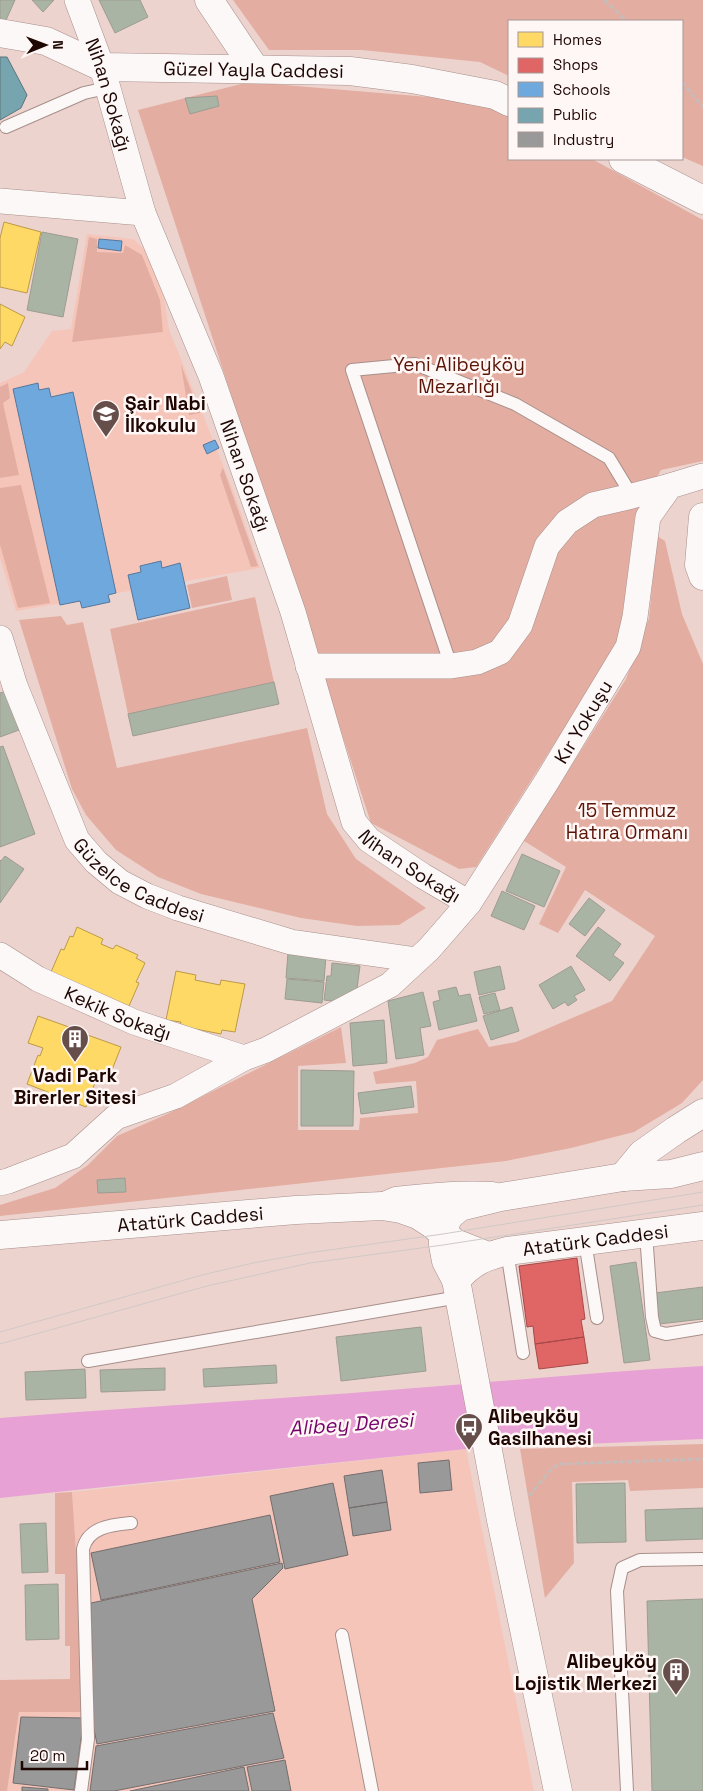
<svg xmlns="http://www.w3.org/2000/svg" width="703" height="1791" viewBox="0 0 703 1791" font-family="'Space Grotesk',sans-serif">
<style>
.built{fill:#f5c5ba}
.green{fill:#e4ada1}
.water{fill:#e7a1d4}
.homes{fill:#ffd966;stroke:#bc9a48}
.shops{fill:#e06666;stroke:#a64948}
.schools{fill:#6fa8dc;stroke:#57779b}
.public{fill:#76a5af;stroke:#5c757b}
.industry{fill:#999;stroke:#746d6c}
.building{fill:#aab4a4;stroke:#9c9c92}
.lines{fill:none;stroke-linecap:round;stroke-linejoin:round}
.service-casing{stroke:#a78f8a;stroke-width:14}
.minor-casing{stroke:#a78f8a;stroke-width:26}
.tertiary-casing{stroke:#a78f8a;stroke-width:29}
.secondary-casing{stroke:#a78f8a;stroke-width:29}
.primary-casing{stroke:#a78f8a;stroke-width:29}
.path{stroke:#c6bcba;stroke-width:3;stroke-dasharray:5 2.5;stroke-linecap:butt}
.service{stroke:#fcf8f8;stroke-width:12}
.minor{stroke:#fcf8f8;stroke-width:25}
.tertiary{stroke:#fcf8f8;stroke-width:28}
.secondary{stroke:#fcf8f8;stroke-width:28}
.primary{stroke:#fcf8f8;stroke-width:28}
.tram{stroke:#d0c9c7;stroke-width:1}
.labels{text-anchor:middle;stroke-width:5;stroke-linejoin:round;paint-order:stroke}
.street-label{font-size:19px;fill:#1e0603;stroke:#fff7f5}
.park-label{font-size:19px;fill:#5b1508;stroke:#fff7f5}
.poi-label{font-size:19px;font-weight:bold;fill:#1e0603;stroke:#fff7f5;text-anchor:start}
.water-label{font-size:20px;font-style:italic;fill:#75036b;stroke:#fff7f5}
</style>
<rect width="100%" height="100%" fill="#edd3ce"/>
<path class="built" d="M87,234L133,239L147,252L164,298L169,329L234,493L260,568L16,611L0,558V383L24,372L52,331L71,329Z
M466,1449L534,1791H7L19,1712H81L79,1596L72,1492Z"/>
<path class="green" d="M233,0H703V166L682,157V21H509V76L480,62L362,50H269Z
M249,82L489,102L509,113V159H592L703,220V461L661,470L635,516L619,642L476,867L459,869L371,823L138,110Z
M89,237L97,239V252L123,253L125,245L142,255L160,300L163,332L72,342Z
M181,365L200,413L189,415Z
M8,383L10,398L3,403L19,475L0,478V387Z
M223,468L258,566L251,567L220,475Z
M21,485L50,603L18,608L0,545V488Z
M657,536L665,541L682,614L703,664V1080L682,1103L634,1132L571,1148L506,1161L0,1216V1205L55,1188L88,1165L117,1136L165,1115L341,1027L346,1063L298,1066V1130H359L360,1118L418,1113L416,1081L376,1084L373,1072L415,1063L428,1057L437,1040L478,1029L489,1047L516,1042L612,1001L655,936L585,890L558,933L539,924L566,867L524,841L626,679L649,618Z
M227,576L232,600L192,608L187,585Z
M255,597L274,682L128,714L110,629Z
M61,616L67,625L83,622L117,768L307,728L327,814L356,859L426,908L399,925L357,926L301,918L201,894L158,877L116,850L86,815L72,789L19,620Z
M703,1444V1488L630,1491L628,1480L572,1482L574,1563L545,1598L520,1449Z
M72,1492L79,1596L81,1712H19L7,1791H0V1680L70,1679V1646H65V1574H55V1493Z"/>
<path class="water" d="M703,1366V1439L466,1449L0,1498V1418C98,1410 197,1404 295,1397C431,1388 567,1374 703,1366Z"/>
<path class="homes" d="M4,222L41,232L27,293L0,287V238Z
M0,304L25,317L12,346L5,342L0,349Z
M77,927L103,939L101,944L113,949L116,945L138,955L136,958L145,963L136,982L139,983L129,1006L51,972L61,949L64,950L70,936L73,937Z
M176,971L196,975L195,980L220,985L221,980L245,984L235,1032L222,1030L221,1034L180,1026L181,1022L166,1020Z
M38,1016L69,1027L67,1033L80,1038L82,1033L121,1047L110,1075L96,1070L93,1079L96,1080L86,1107L27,1084L38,1055L40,1056L43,1048L28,1043Z"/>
<path class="shops" d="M577,1258L585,1319L581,1320L584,1337L535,1344L533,1326L527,1327L519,1266Z
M584,1337L588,1363L539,1369L535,1344Z"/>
<path class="schools" d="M99,239L122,241L121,251L98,248Z
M38,383L39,390L49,388L51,397L73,392L116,593L108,595L110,602L82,608L80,601L60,605L13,389Z
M215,440L219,448L207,454L203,445Z
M161,561L162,568L180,563L190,608L138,620L128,575L141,572L140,566Z"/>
<path class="public" d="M0,57H7L27,95L21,108L0,120Z"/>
<path class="industry" d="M449,1460L452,1490L420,1493L418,1463Z
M382,1470L387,1502L349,1508L344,1476Z
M333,1483L348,1555L285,1569L270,1496Z
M387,1502L391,1530L353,1536L349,1508Z
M270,1515L280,1562L101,1600L91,1553Z
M282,1563L283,1568L252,1599L275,1711L97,1744L88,1700L93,1699L91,1603Z
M273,1713L284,1758L114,1791H90L96,1746Z
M21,1717L84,1718L74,1790L13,1783Z
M285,1760L291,1791H252L247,1767Z
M244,1767L249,1791H130Z
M22,1787L48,1789V1791H22Z"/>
<path class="building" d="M0,0H15L2,29L0,28Z
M32,0H54L43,12Z
M99,0H140L148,17L115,33Z
M217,96L219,106L190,114L185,98Z
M42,232L78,239L63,317L27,310Z
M274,682L279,704L133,736L128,714Z
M6,691L19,730L0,737V693Z
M3,746L35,834L0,847V747Z
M522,854L560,871L544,907L506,891Z
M5,856L24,869L0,903V860L1,861Z
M502,891L535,906L524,930L491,916Z
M589,898L605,910L585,936L569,924Z
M598,927L621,944L613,955L624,963L610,981L576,956Z
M288,953L326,956L324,981L286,978Z
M332,963L360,966L355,1004L324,1000L327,976H331Z
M500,966L505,989L479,995L474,972Z
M571,966L585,990L574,996L577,1000L568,1006L565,1002L553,1009L539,985Z
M287,979L324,982L322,1003L285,999Z
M456,987L459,996L470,994L477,1021L439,1030L433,1002L440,1000L438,991Z
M423,992L431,1026L420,1028L424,1055L396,1059L388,1001Z
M495,993L500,1010L484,1014L479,997Z
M512,1007L519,1031L491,1040L483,1016Z
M384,1020L387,1063L353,1066L350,1023Z
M301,1070L354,1071L353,1126H301Z
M411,1086L414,1107L361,1114L358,1093Z
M125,1178L126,1192L98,1193L97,1180Z
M636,1262L650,1360L624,1363L610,1266Z
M703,1287V1319L659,1324L655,1293Z
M421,1327L426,1371L341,1381L336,1337Z
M276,1365L277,1383L204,1387L203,1369Z
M165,1368V1390L101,1392L100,1370Z
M85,1369L86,1398L26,1400L25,1372Z
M625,1483L626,1542L577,1543L576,1484Z
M703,1508V1539L646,1541L645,1510Z
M46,1523L48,1572L22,1573L20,1524Z
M58,1584L59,1639L26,1640L25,1585Z
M703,1599V1791H652L647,1601Z"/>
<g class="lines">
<defs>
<path id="service" d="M6,127L84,93L107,88
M451,666L352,370L415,364L515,404L609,458L632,496
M646,1233L652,1317L655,1331L666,1334L703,1328
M585,1241L597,1318
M507,1251L523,1353
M88,1361L459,1297
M342,1635L372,1791
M81,1791L88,1739L83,1549C88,1527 111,1525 131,1523
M627,1791L617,1591L622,1568L640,1560L703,1559"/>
<g id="minor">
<path id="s1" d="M77,0L102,67L143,213L211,376L293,612L354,822L369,840L423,876L469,903"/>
<path d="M0,201L143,213"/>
<path id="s2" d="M0,638L15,686L77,840L96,862L120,882L147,896L178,908L291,942L417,960"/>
<path d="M308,666H451L477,662L500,652L520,625L547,546L567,522L593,505L632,496L670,486"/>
<path id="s3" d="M0,955L38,979L134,1022L244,1058"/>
<path id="s4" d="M0,1183L8,1181L73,1156L116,1117L176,1096L244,1058L266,1050L390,985L429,949L469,903L547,781L628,647L635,617L648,517L670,486L703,476"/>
</g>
<path id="tertiary" d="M209,0L255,69"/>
<g id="secondary">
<path id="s5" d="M0,33L46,41L102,67L350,71L412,79L495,95L509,102"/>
<path d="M623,159L703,200"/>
<path d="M703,517L699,565L703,576"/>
<path d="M623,1177L642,1154L676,1130L703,1113"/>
<path d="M389,1204L396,1201C429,1197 460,1194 492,1196"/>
<path id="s6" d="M0,1235L296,1210L382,1206L401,1209L418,1215L432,1224L455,1243L488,1256"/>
</g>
<g id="primary">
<path id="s7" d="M456,1280C472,1262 483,1257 507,1251L703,1226"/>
<path d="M558,1791L501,1520L456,1280L446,1261L443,1245V1234L446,1222L450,1215L460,1207L501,1197L623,1177L671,1174L703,1166"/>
</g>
</defs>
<use href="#service" class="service-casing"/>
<use href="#minor" class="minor-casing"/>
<use href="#tertiary" class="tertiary-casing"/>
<use href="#secondary" class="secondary-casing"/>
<use href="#primary" class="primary-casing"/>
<path class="path" d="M604,0L627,21
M682,82L703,107
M529,1496L552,1468L561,1464L703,1459"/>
<use href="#service" class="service"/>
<use href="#minor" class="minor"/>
<use href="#tertiary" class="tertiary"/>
<use href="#secondary" class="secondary"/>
<use href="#primary" class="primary"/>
<path class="tram" d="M0,1332L202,1275L253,1263L308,1253L443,1234L703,1192
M0,1344L207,1286L310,1263L443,1245L703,1205"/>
</g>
<defs>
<symbol id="school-pin" viewBox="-11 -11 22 30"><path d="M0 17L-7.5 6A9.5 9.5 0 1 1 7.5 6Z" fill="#664e4a" stroke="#fff7f5"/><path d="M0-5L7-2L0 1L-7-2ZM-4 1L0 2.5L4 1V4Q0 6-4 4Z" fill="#fff"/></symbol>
<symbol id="building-pin" viewBox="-11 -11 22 30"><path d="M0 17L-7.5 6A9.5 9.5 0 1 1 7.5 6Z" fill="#664e4a" stroke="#fff7f5"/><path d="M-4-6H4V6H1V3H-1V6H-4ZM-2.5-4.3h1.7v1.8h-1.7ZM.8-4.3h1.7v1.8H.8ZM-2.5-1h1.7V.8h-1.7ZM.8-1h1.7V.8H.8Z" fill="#fff"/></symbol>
<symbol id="bus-pin" viewBox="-11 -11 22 30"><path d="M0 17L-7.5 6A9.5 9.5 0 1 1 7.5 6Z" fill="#664e4a" stroke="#fff7f5"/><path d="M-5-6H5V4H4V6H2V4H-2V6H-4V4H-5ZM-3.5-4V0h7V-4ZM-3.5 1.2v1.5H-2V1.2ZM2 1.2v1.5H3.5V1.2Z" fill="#fff"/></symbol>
</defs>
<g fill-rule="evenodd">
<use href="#school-pin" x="90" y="398" width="32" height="43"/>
<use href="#building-pin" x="59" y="1023" width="32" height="43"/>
<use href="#bus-pin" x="453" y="1411" width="32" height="43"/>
<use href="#building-pin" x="660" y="1656" width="32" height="43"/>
</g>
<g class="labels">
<g class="street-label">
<text dy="7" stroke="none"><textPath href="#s5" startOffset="260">Güzel Yayla Caddesi</textPath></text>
<text dy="7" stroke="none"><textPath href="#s1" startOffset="100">Nihan Sokağı</textPath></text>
<text dy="7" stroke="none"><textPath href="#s1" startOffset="505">Nihan Sokağı</textPath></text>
<text dy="7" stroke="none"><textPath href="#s4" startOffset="769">Kır Yokuşu</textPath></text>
<text dy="7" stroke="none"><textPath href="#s1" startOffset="940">Nihan Sokağı</textPath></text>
<text dy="7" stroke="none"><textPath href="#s2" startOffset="292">Güzelce Caddesi</textPath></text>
<text dy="7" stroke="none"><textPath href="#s3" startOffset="132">Kekik Sokağı</textPath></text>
<text dy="7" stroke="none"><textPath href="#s6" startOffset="191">Atatürk Caddesi</textPath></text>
<text dy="7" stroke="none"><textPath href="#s7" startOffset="149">Atatürk Caddesi</textPath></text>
</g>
<g class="park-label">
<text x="459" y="371">Yeni Alibeyköy<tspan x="459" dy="22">Mezarlığı</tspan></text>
<text x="627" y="817">15 Temmuz<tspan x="627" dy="22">Hatıra Ormanı</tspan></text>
</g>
<g class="poi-label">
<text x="125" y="410">Şair Nabi<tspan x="125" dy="22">İlkokulu</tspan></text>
<text x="75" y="1082" text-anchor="middle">Vadi Park<tspan x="75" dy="22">Birerler Sitesi</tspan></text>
<text x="488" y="1423">Alibeyköy<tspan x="488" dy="22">Gasilhanesi</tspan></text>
<text x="657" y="1668" text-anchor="end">Alibeyköy<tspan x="657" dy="22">Lojistik Merkezi</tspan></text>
</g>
<g class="water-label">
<text transform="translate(351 1424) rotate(-4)" y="7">Alibey Deresi</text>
</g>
</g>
<rect x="508" y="20" width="175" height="140" fill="#fff7f5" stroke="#a59794"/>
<rect x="518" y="32" width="25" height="15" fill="#ffd966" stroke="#a59794"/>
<text x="553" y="45" font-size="15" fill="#1e0603">Homes</text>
<rect x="518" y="58" width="25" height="15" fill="#e06666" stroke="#a59794"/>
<text x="553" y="70" font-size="15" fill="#1e0603">Shops</text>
<rect x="518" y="82" width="25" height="15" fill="#6fa8dc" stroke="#a59794"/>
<text x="553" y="95" font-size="15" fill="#1e0603">Schools</text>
<rect x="518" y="108" width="25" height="15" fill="#76a5af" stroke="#a59794"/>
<text x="553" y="120" font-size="15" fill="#1e0603">Public</text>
<rect x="518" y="132" width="25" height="15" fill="#999999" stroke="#a59794"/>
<text x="553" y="145" font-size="15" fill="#1e0603">Industry</text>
<g transform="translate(45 45) rotate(89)" stroke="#fff7f5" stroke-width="4" paint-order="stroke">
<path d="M0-4L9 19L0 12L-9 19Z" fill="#1e0603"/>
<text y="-8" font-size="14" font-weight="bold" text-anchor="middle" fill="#1e0603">N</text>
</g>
<path d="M22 1761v8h65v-8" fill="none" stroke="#1e0603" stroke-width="2.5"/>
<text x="30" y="1761" font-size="15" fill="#1e0603" stroke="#fff7f5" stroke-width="4" paint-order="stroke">20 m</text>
</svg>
